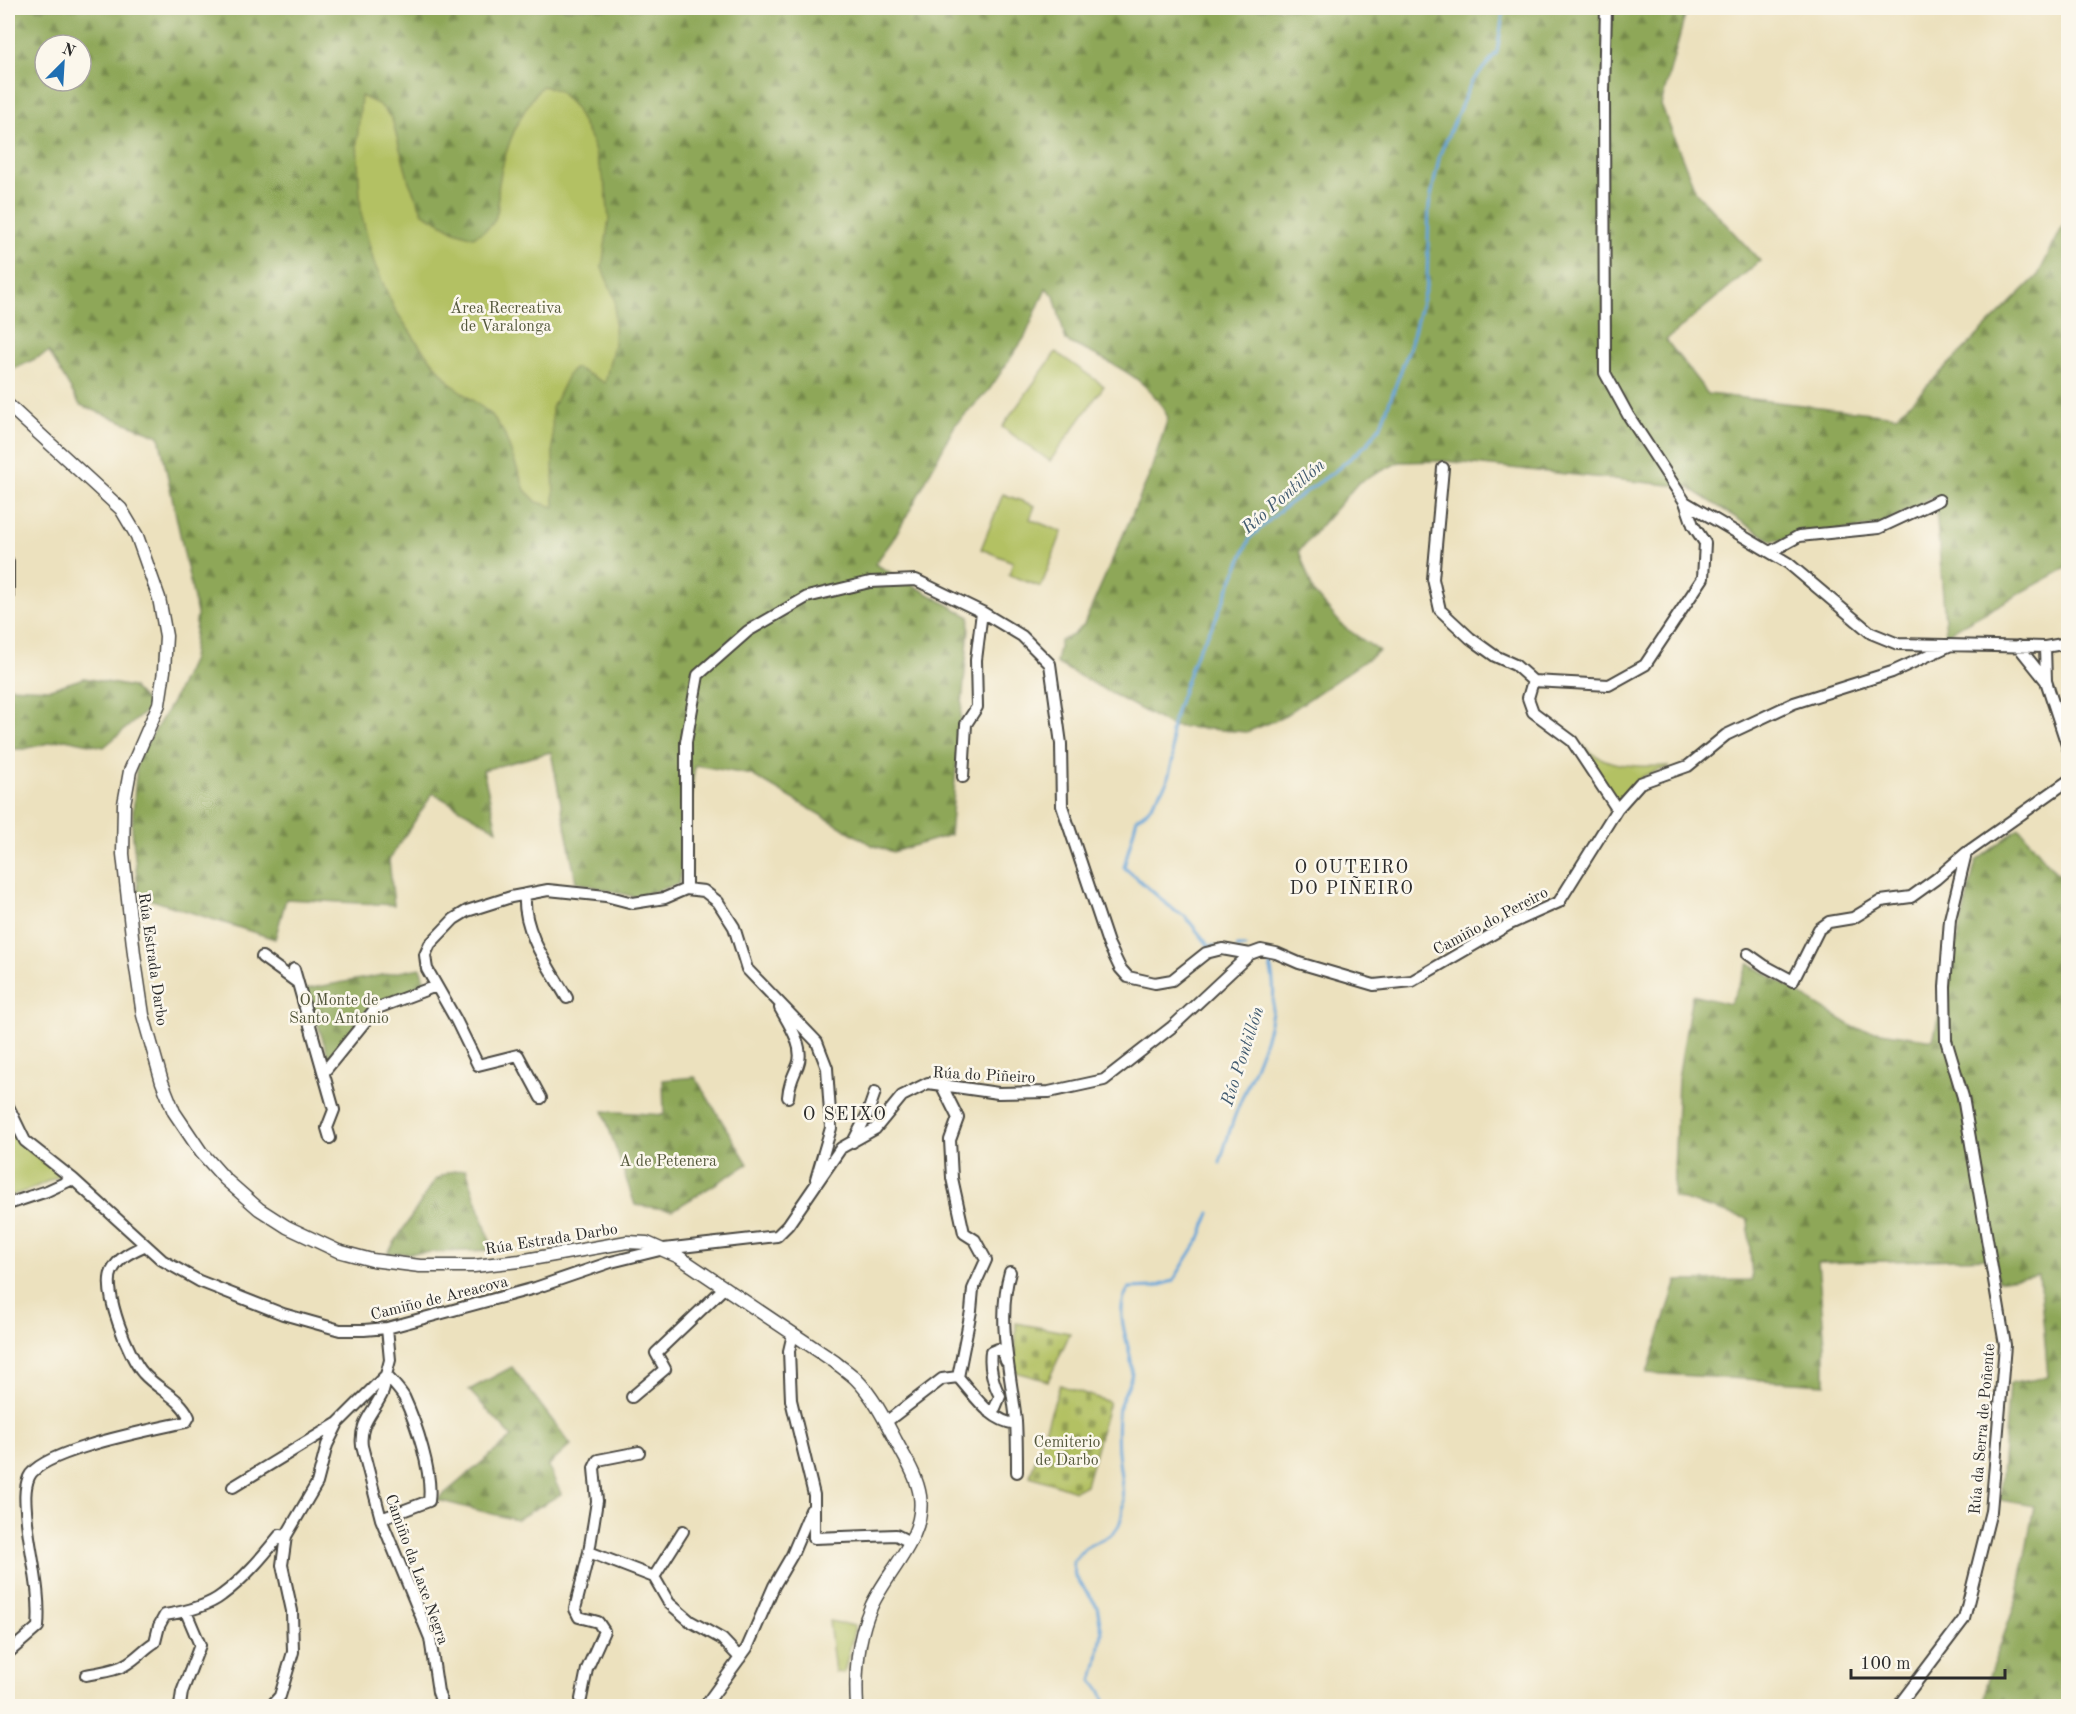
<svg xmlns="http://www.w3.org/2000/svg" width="2076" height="1714" viewBox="0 0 2076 1714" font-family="'Old Standard TT',serif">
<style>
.forest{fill:url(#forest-firs);stroke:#5c6942;stroke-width:1.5;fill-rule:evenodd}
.cemetery{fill:url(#cemetery-stones);stroke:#6f7647;stroke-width:1.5}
.green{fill:#b3c163;stroke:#6f7647;stroke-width:1.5}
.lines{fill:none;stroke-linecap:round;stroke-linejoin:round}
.stream{stroke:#65a4d8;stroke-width:3}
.minor-casing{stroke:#484641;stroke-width:14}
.major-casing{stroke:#484641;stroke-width:15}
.minor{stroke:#fff;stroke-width:10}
.major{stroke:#fff;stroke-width:12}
.labels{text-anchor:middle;stroke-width:5;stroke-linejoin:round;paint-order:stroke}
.park-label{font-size:16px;fill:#54583c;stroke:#fbf7ec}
.street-label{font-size:16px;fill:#2b2b2b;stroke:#fbf7ec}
.water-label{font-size:18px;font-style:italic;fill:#425b70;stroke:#fbf7ec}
.neighbourhood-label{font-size:18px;letter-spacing:1.5px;fill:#2b2b2b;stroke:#fbf7ec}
</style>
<defs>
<pattern id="forest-firs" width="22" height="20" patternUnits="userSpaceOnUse" patternTransform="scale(1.5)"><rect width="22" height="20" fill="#8ea759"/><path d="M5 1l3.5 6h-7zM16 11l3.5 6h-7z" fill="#74884a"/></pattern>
<pattern id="cemetery-stones" width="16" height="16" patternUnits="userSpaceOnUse" patternTransform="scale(1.5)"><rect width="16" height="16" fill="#b3c163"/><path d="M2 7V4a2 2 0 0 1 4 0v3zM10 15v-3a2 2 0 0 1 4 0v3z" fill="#929d52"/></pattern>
</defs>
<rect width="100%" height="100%" fill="#fbf7ec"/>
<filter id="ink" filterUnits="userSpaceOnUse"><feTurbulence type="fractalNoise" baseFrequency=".0167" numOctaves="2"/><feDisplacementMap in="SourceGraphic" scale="12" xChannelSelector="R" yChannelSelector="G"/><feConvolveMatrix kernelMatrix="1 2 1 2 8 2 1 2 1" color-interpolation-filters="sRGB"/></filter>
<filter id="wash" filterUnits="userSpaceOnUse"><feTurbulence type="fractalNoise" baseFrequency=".008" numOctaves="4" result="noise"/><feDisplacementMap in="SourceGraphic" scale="24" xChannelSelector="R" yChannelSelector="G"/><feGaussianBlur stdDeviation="1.35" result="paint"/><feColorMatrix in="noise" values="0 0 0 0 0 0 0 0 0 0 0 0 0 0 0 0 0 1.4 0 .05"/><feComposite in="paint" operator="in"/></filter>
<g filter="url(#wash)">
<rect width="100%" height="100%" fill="#ece1be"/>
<path class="forest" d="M8,8H1687L1661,105L1696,192L1760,261L1666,340L1708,394L1897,416L2038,275L2068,216V567L1946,634L1935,496L1880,525L1772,541L1688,487L1445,461L1399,462L1358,483L1299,551L1314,593L1344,627L1379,651L1281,718L1247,732L1171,726L1056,663L1060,641L1073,635L1084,624L1149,476L1168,418C1150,376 1104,360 1066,341L1054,296L1046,288L1025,337L989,390L955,425L913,505L892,541L875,564L970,617L950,835L893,852L872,845L752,775L695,765L679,884L635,897L576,882L551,752L483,770L497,830L433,793L389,860L394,905L286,899L275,939L139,896L132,828L137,760L171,704L192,659L197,614L159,436L80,405L49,352L8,372ZM45,45H81V81H45Z
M84,678L132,687L151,707L104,747L65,739L24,749H8V687L50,689Z
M2019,828L2057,874L2068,876V1706H1985L1986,1684L2017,1599L2034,1506L2000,1500L2009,1384L2048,1377L2039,1275L1998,1281L1995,1258L1818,1263L1825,1344V1384L1647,1373L1677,1281L1752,1280L1748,1219L1673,1197L1678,1078L1692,995L1730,1004L1749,963L1855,1028L1933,1040L1976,861Z
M420,968L427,987L373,1006L329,1058L306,989Z
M695,1077L748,1164L673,1210L635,1205L603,1111L664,1115L663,1080Z
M466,1169L493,1250L387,1254L435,1180L449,1172Z
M512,1367L571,1445L548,1466L561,1494L516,1520L437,1500L512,1437L469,1390Z"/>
<path class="cemetery" d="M1016,1323L1070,1333L1048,1381L1015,1372Z
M1060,1385L1109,1402L1086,1485L1075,1491L1030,1476Z"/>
<path class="green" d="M542,86L558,90L575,108L592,142L606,189L609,219L602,268L615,299L614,344L605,383L576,368L569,373L552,408L554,507L537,502L525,490L504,433L492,415L451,384L419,345L394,308L374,263L361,213L357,143L361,96L380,105L392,119L409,182L423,213L455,231L473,237C483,232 493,227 496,216C500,206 497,193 499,183C505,148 519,113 542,86Z
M1056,352L1104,386L1050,461L1002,427Z
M1003,494L1035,506L1030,519L1062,532L1041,587L1009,575L1013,562L981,549Z
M1583,745C1603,768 1640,767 1668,766V768C1659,770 1649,772 1641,778C1632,785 1626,798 1614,799L1582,748Z
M8,1118L25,1146L61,1175L31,1189L8,1197Z
M829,1621L855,1626L844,1673L835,1672Z"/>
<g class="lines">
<path class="stream" d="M1215,946H1209L1185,916L1175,911L1124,867L1137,818L1148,810L1167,782L1173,759L1171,731L1177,708L1196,654L1214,623L1250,538L1283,508L1335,471L1367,444L1381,425L1410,346L1427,283L1429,206L1440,154L1471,83L1497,52L1504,8
M1237,947H1245
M1220,1163C1224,1148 1229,1133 1234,1118C1252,1068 1286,1016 1269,962L1263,958
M1104,1706C1106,1696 1099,1688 1092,1681L1097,1664L1102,1633L1097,1606L1075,1576L1073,1562C1077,1558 1081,1551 1085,1548C1096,1540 1112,1539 1119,1525C1127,1508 1121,1479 1119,1461C1117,1447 1117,1430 1118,1415C1119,1397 1133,1384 1132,1368C1130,1341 1112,1313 1129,1288L1155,1287L1173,1281L1200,1238L1210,1213"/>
</g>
</g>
<g filter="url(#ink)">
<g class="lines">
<defs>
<path id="minor" d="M1606,8L1604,93L1605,373L1628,415L1685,502L1788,563L1871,633L1898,644L2045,647L2068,643
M1443,468L1433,579L1440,610L1470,638L1495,656L1515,665L1533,681
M1770,552L1799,536L1879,528L1939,500
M8,562V635
M2018,646L2046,681
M2045,647L2046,681L2068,748
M963,777L966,724L977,707L976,660L982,612
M1617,809L1572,741L1533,712L1528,698L1533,681L1609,685L1645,665L1703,578L1705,543L1693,525L1685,502
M686,889V742L698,675L748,631L807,597L870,582L916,580L982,612L1022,636L1050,664L1061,744L1062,806L1108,943L1120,968L1128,977L1155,983L1172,980L1206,953L1222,949L1250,954
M686,889L704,891L718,902L734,927L747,969L817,1042L827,1068L831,1128L816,1179
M525,894C522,931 549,967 567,998
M1748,954L1765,966L1793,981L1819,929L1829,922L1853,918L1881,901L1911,897L1936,879L1966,853
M262,957L298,983
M294,969L334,1110L327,1128L330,1138
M780,1008C789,1024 805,1047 798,1065C793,1077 789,1084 788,1097
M324,1072L375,1009L436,986
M942,1086L958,1118L950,1140L952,1178L964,1233L975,1240L986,1260L973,1289L971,1311L958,1377
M541,1098L518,1055L478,1065L456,1020L427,969L426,963L425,955L430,944L454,919L467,911L511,897L548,890L606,896L633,903L665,898L686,889
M8,1106L25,1141L73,1179L162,1260L199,1281L283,1314L340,1330H364L387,1328L535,1288L611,1262L664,1249L777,1236L788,1225L841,1148L875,1129L902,1096L928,1083L998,1093L1049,1092L1104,1080L1172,1027L1250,954L1261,950L1276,953L1299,963L1374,985L1412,981L1510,924L1559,902L1617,809L1640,783L1688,766L1726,735L1794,703L1892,672L1949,646
M853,1142L867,1115L875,1092
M8,1204L47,1191L73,1179
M1010,1272C996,1320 1011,1373 1016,1421C1017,1438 1017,1455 1017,1472
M793,1334L789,1351L791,1400L814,1495V1538L896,1535L910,1542
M386,1375C385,1381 385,1388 382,1394C373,1413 359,1423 362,1446L381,1519L430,1638L438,1692L443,1706
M958,1377C975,1396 990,1421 1016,1424
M632,1397L665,1369L656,1353L724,1288
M988,1411L995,1408L1000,1396C993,1384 989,1366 991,1352L998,1349L1003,1352L1006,1361
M886,1422L942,1379L958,1377
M639,1452L598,1460L594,1468L597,1501L589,1552L654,1577L669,1603L690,1621L722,1639L740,1658
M233,1487L338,1423
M381,1519L429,1501C433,1473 416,1423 404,1397C399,1389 392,1382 386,1375
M654,1577L683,1531
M8,1653L38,1627C41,1592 31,1557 27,1522C26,1508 23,1491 29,1477C41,1450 156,1429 186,1422L189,1417C180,1397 158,1390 143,1373C129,1358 102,1290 112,1271C119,1257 131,1252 144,1246
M86,1675C100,1672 117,1671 128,1663C138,1657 145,1648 155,1642L159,1626L165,1615C184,1612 207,1607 222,1595C244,1579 263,1556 280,1535L286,1536
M581,1699L587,1669L604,1631L598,1622L579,1617L575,1609L589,1552
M180,1706L182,1692L200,1645L186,1612
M271,1706L280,1696L293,1652L292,1611L282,1565L286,1536L317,1483L327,1445L338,1423L386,1375L390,1360L387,1328
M705,1706L747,1648L774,1586L792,1555L811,1510
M1901,1706L1902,1701L1964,1619L1991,1511L2000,1406L2005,1345L1963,1097L1946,1040L1945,987L1950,919L1966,853L2068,781"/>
<path id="major" d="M8,405L121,509L137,536L159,598L166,636L164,671L159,704L130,771L124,804L123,854L134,954L143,1015L162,1082L174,1112L201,1152L225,1179L259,1209L287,1227L338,1251L372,1260L420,1266H474L520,1261L627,1242L647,1243L679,1257L835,1362C842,1368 850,1373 856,1379C873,1396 885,1420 896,1441C905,1458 917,1476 920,1496C926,1538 887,1571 871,1607C857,1639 855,1672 857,1706"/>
</defs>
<use href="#minor" class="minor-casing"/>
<use href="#major" class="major-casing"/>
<use href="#minor" class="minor"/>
<use href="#major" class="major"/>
</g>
</g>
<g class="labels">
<g class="park-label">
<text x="506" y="313">Área Recreativa<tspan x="506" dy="18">de Varalonga</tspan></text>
<text x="339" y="1005">O Monte de<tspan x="339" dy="18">Santo Antonio</tspan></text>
<text x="668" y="1166">A de Petenera</text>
<text x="1067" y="1447">Cemiterio<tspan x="1067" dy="18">de Darbo</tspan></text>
</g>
<g class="street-label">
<text transform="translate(1490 920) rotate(-28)" y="6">Camiño do Pereiro</text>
<text transform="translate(154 959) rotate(82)" y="6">Rúa Estrada Darbo</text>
<text transform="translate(984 1074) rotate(3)" y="6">Rúa do Piñeiro</text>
<text transform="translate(551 1238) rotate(-9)" y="6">Rúa Estrada Darbo</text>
<text transform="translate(439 1297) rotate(-14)" y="6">Camiño de Areacova</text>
<text transform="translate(1981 1429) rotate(-85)" y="6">Rúa da Serra de Poñente</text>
<text transform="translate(418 1569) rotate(70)" y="6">Camiño da Laxe Negra</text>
</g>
<g class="water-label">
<text transform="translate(1283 496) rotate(-41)" y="6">Río Pontillón</text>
<text transform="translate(1242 1056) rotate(-72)" y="6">Río Pontillón</text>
</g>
<g class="neighbourhood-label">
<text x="1352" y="873">O OUTEIRO<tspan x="1352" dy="21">DO PIÑEIRO</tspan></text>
<text x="845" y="1120">O SEIXO</text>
</g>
</g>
<rect width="2076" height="1714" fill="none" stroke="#fbf7ec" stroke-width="30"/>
<g transform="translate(63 63) rotate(24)"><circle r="28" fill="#fbf7ec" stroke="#a8a59f" stroke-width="1.5"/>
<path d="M0-4.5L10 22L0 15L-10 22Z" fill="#1f6fb2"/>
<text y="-9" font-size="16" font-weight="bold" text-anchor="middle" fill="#2b2b2b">N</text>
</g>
<path d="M1851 1669v9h154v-9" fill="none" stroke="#2b2b2b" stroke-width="3"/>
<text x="1860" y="1669" font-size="18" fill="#2b2b2b" stroke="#fbf7ec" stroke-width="4.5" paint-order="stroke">100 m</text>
</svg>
